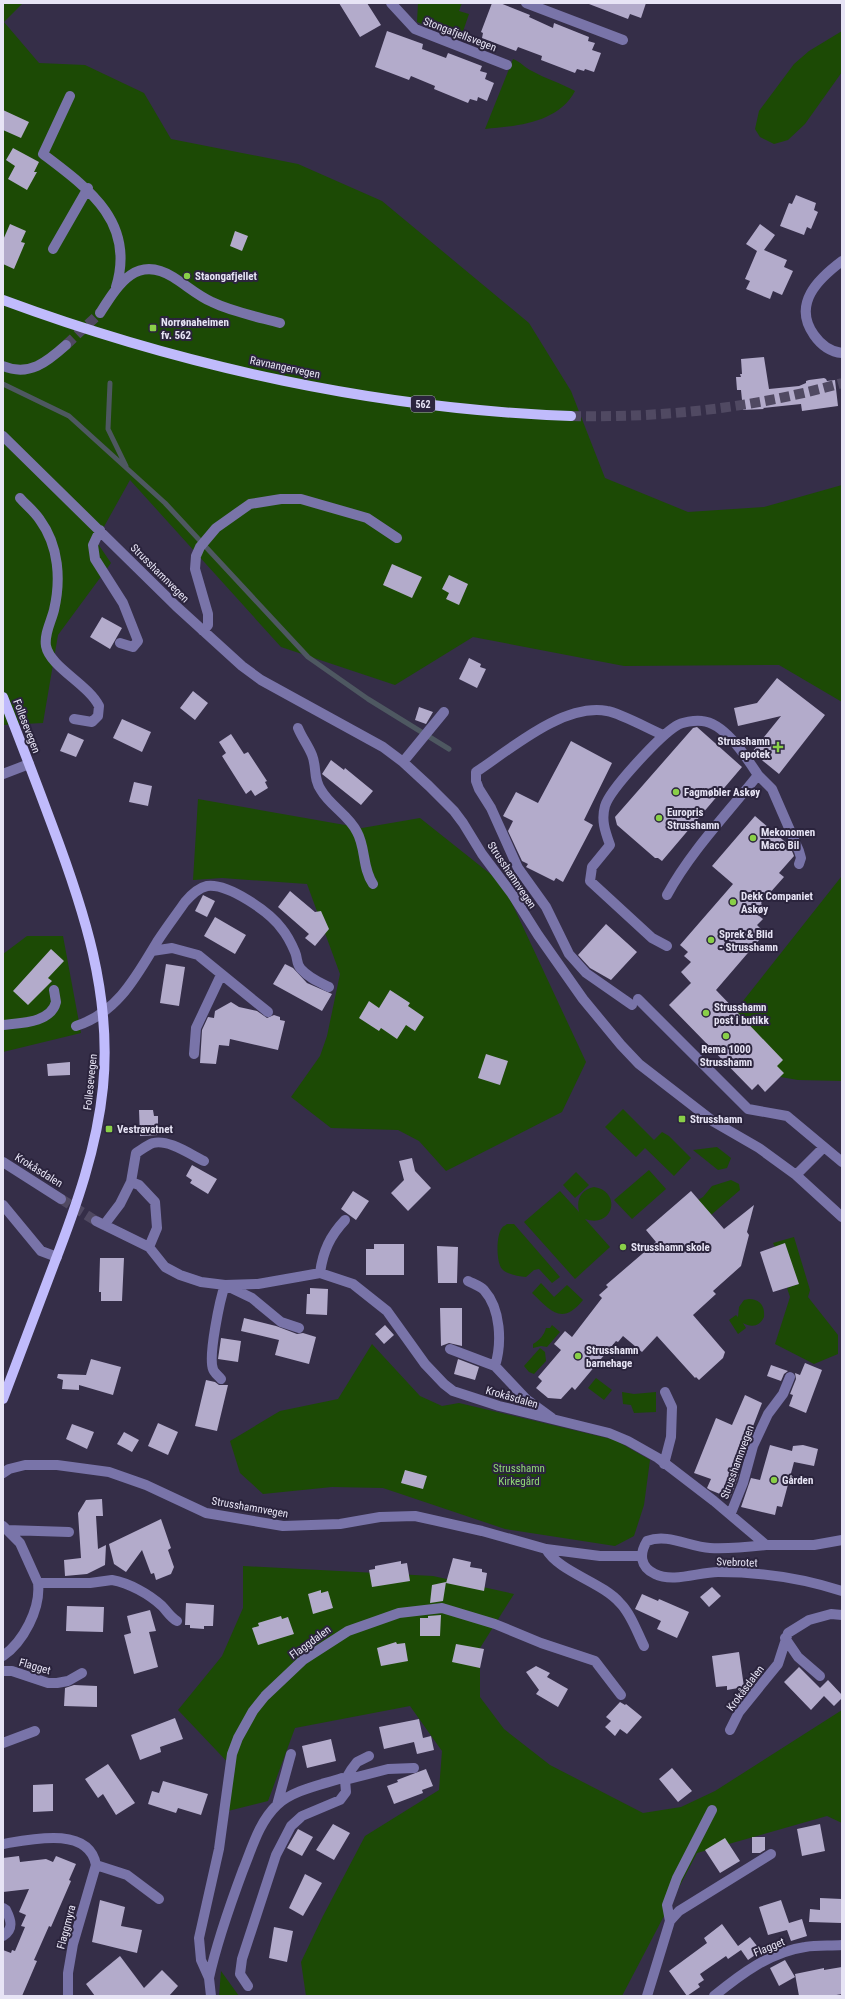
<svg xmlns="http://www.w3.org/2000/svg" width="845" height="1999" viewBox="0 0 845 1999" font-family="'Roboto Condensed',sans-serif">
<style>
.green{fill:#1c4a05}
.lines{fill:none;stroke-linecap:round;stroke-linejoin:round}
.stream{stroke:#4e5861;stroke-width:5}
.building{fill:#b3abcb}
.minor-tunnel{stroke:#504962;stroke-width:10;stroke-dasharray:10 5;stroke-linecap:butt}
.major-tunnel{stroke:#504962;stroke-width:10;stroke-dasharray:10 5;stroke-linecap:butt}
.minor{stroke:#7974a9;stroke-width:10}
.major{stroke:#c0bbfc;stroke-width:10}
.poi-dot{fill:#89cf48;stroke:#2b243d;stroke-width:1.5}
.labels{text-anchor:middle;stroke-width:4;stroke-linejoin:round;paint-order:stroke}
.shield{fill:#2b243d;stroke:#afaabe;stroke-width:1}
.shield-label{font-size:10px;font-weight:bold;fill:#e7e4f5}
.street-label{font-size:11px;fill:#e7e4f5;stroke:#2b243d}
.poi-label{font-size:11px;font-weight:bold;fill:#e7e4f5;stroke:#2b243d;text-anchor:start}
.park-label{font-size:11px;fill:#8fd776;stroke:#2b243d}
</style>
<rect width="100%" height="100%" fill="#352e48"/>
<path class="green" d="M3,3H23L4,22L39,63L85,65L144,93L171,139L298,164L382,201L529,323L571,391L605,478L688,512L764,507L842,485V702L779,665L624,666L473,637L395,685L281,647L130,480L96,541L111,563L58,635L43,723L3,725Z
M418,3H462L459,11L469,14L460,40L417,22Z
M842,31V72L805,124L788,140L774,144L760,137L755,129L759,111L794,64L809,51Z
M513,59C521,62 525,68 532,71C546,79 561,83 575,91C558,123 517,126 485,129Z
M198,799L362,828L420,818L503,884L586,1062L562,1112L446,1171L419,1141L398,1130L331,1128L291,1097L320,1056L327,1036L340,974L307,884L222,878L193,880Z
M842,865V1081L798,1080L747,1071L728,1020L841,877Z
M27,936H63L81,1033L3,1052V954Z
M623,1109L654,1140L662,1132L669,1136L691,1158L674,1176L645,1148L636,1157L605,1127Z
M717,1147L731,1158L727,1168L718,1170L693,1150Z
M649,1170L666,1189L632,1219L614,1200Z
M576,1172L589,1185L575,1198L563,1185Z
M731,1180L739,1184L740,1190L711,1215L698,1200L703,1197L712,1186Z
M594,1187C622,1191 614,1229 585,1219L610,1247L575,1279L524,1222L560,1191L579,1212C576,1199 581,1190 594,1187Z
M507,1224H514L560,1277L552,1283L539,1269L534,1270L526,1277C518,1276 508,1275 502,1269C496,1262 496,1235 502,1228C503,1226 505,1226 507,1224Z
M794,1237L810,1290L808,1297L838,1335V1354L814,1364L775,1344L790,1297L787,1288L798,1284L785,1244L775,1247L773,1243Z
M541,1283L554,1297L567,1285L583,1300C562,1326 551,1311 532,1293Z
M749,1299C760,1299 765,1306 764,1317C760,1326 752,1328 743,1323L746,1328L738,1334L729,1320L736,1315L738,1317L739,1307L744,1300Z
M552,1325L560,1332L547,1347L541,1346L533,1348V1344C540,1340 544,1335 546,1328H550Z
M372,1344L420,1396L442,1406L459,1403L615,1440L650,1460L644,1505L634,1536L615,1546L505,1529L383,1488L332,1487L263,1494L240,1473L230,1441L280,1411L338,1399Z
M540,1348L545,1352L546,1361L534,1374L529,1372L524,1366Z
M596,1378L612,1390L604,1400L588,1388Z
M622,1392L634,1394L656,1392V1412L634,1413L631,1405L623,1404Z
M243,1566L433,1576L514,1594L480,1648V1697L504,1729L550,1765L643,1813L681,1807L715,1791L842,1710V1823L827,1816L697,1853L622,1996H306L301,1962L323,1916L365,1836L439,1790L442,1751L410,1706L295,1728L268,1801L224,1812L235,1770L178,1710L222,1656L243,1608Z
M221,1971L239,1996H219Z"/>
<g class="lines">
<path class="stream" d="M110,383L108,429L126,466
M3,384L69,416L165,503L308,657L368,699L449,749"/>
</g>
<path class="building" d="M339,3H367L381,25L360,37Z
M492,3H500L530,15L529,17L553,28L554,23L589,37L588,41L595,43L592,50L601,53L594,72L585,69L584,71L577,69L575,73L541,60L542,56L518,47L516,51L482,38L483,33L481,32Z
M589,3H646L641,18L630,14L628,19L589,4Z
M387,31L423,44L422,49L446,58L448,53L482,66L480,71L487,73L485,79L494,83L487,101L478,97L477,101L470,99L468,103L434,89L435,86L411,76L409,80L375,67Z
M3,110L29,122L21,138L3,130Z
M13,148L39,162L34,172H37L27,190L8,179L15,166L6,160Z
M796,195L816,203L814,210L818,212L811,229L807,227L804,235L780,226L789,203L792,204Z
M10,224L26,231L21,242L25,243L14,269L3,264V240Z
M760,224L775,235L764,250L787,260L784,267L793,271L782,295L773,291L770,299L746,289L750,281L745,279L757,251L746,244Z
M235,231L248,236L242,251L230,246Z
M764,357L769,389L799,386L806,383V381L809,380L824,378L826,379L827,381L835,380L838,406L802,411L801,404L763,408L764,409L743,410L741,390H737L736,377H741L740,374H742L741,359Z
M392,564L422,577L412,598L383,585Z
M449,575L468,584L459,605L446,599L449,593L442,589Z
M102,617L122,628L110,649L90,637Z
M469,658L481,664L480,667L486,669L477,688L459,679Z
M777,678L825,715L779,774L752,752L781,716L738,726L734,708L757,703Z
M193,691L208,703L195,720L180,708Z
M419,707L433,712L426,724L415,720Z
M122,719L151,732L142,752L113,738Z
M697,727L742,767L662,861L658,858H655L617,825L615,817L693,728Z
M68,733L84,740L76,757L60,751Z
M231,734L244,754L248,752L267,781L265,782L268,788L255,796L251,790L246,794L222,756L226,753L219,742Z
M571,741L612,763L584,820L593,825L563,882L556,878L554,881L526,867L528,864L522,861L508,831L513,821L503,816L516,792L538,803Z
M331,760L344,770L345,768L373,791L361,805L322,774Z
M134,782L152,786L148,806L129,802Z
M755,816L790,846L794,856L779,873L784,877L761,903L764,908L758,915L763,919L757,925L765,933L716,990L783,1060L777,1066L784,1073L765,1092L758,1084L752,1090L669,1005L691,983L681,972L691,962L684,956L688,952L680,945L733,884L712,866Z
M290,891L315,912L321,911L329,929L315,946L305,938L309,934L278,907Z
M203,895L215,901L207,917L195,911Z
M215,917L246,935L235,954L204,936Z
M606,924L637,952L611,980L590,968L578,955Z
M51,949L64,961L48,978L52,981L28,1005L13,991Z
M166,964L185,967L179,1006L160,1003Z
M285,964L293,968L307,983L332,994L322,1011L273,984Z
M390,990L410,1003L408,1006L424,1017L415,1031L406,1025L397,1039L381,1028L379,1031L359,1018L369,1001L379,1008Z
M231,1002L239,1007L257,1011L267,1018L274,1015L280,1017V1020L285,1021L278,1050L230,1039L229,1046L219,1045L216,1064L200,1063L202,1030L208,1017L214,1018L215,1011Z
M486,1054L508,1061L500,1085L478,1078Z
M70,1062V1075L48,1076L47,1064Z
M139,1110H153L154,1116H158V1135L140,1136Z
M412,1158L415,1171L431,1188L408,1211L391,1193L404,1180L399,1161Z
M192,1165L217,1179L208,1194L190,1183L192,1180L186,1176Z
M353,1191L369,1201L356,1220L341,1209Z
M691,1191L724,1229L754,1205L747,1232L749,1235L741,1266L713,1291L716,1294L693,1315L725,1352L723,1358L699,1380L696,1377L695,1378L657,1336L642,1352L623,1336L618,1342L616,1341L575,1390L572,1387L561,1399L548,1398L536,1388L542,1381L538,1377L561,1350L554,1344L565,1331L572,1337L602,1298L599,1295L608,1287L606,1285L656,1242L646,1230Z
M785,1243L799,1284L773,1292L760,1252Z
M374,1244H404V1275H366V1249H374Z
M437,1246L458,1247L457,1283H438Z
M100,1258H124L122,1301H101V1292H99Z
M310,1288L328,1289L327,1315L306,1314L307,1294H310Z
M440,1308H462V1346L449,1343L441,1346Z
M244,1318L276,1326L297,1334L303,1333L316,1337L309,1364L275,1355L279,1340L241,1331Z
M385,1325L394,1335L384,1344L375,1334Z
M221,1338L241,1341L238,1362L218,1359Z
M91,1359L121,1367L113,1395L79,1385V1390L62,1389L63,1380L57,1378L58,1374L86,1375Z
M458,1359L479,1367L475,1380L454,1374Z
M805,1363L822,1370L806,1413L789,1406L793,1395L790,1394L796,1379L795,1373L800,1375Z
M771,1365L788,1371L784,1374L781,1381L767,1376Z
M206,1380L215,1382L219,1385H228L217,1431L195,1426Z
M745,1395L762,1403L735,1473L739,1474L730,1498L710,1490L707,1488L711,1479L694,1473L716,1418L732,1425Z
M158,1423L178,1432L168,1455L148,1446Z
M72,1424L94,1432L87,1449L66,1439Z
M124,1432L139,1440L132,1452L117,1444Z
M770,1445L792,1451L793,1446L803,1445L818,1449L814,1466L794,1462L782,1507L777,1506L775,1515L741,1507L751,1478L760,1480Z
M405,1470L427,1476L423,1489L401,1483Z
M102,1499L103,1516H96L98,1549L106,1545L105,1565L87,1574L65,1576L64,1560L81,1558L78,1513L86,1500Z
M161,1519L171,1548L168,1550L174,1567L171,1574L156,1580L154,1573L151,1574L142,1550L126,1572L114,1564L109,1544Z
M453,1558L471,1562L470,1567L482,1569V1572L487,1573L484,1591L446,1583Z
M401,1561V1564L407,1563L410,1581L372,1587L369,1570L375,1569V1566Z
M446,1582L443,1601L430,1603L432,1585Z
M712,1587L721,1596L709,1607L700,1597Z
M321,1590V1593L328,1591L333,1608L313,1614L308,1594Z
M642,1594L658,1601L659,1599L689,1612L677,1638L657,1629L661,1621L635,1609Z
M186,1603L214,1605L213,1626H204V1629L190,1628V1625H185Z
M67,1606L104,1607L103,1632L66,1631Z
M150,1610L156,1631L149,1632L158,1667L134,1674L124,1635L131,1633L127,1616Z
M441,1615L440,1636H420V1618H428V1616Z
M281,1616L282,1619L288,1617L294,1634L258,1645L252,1628L259,1626L258,1623Z
M396,1642L397,1644L405,1643L408,1661L381,1666L377,1648Z
M456,1644L484,1649L480,1668L452,1662Z
M739,1652L744,1687L727,1690V1686L716,1687L712,1656Z
M536,1666L550,1673L547,1677L568,1689L558,1707L536,1694L539,1690L526,1672Z
M799,1667L820,1688L828,1680L842,1695V1698L834,1706L824,1696L811,1710L784,1682Z
M74,1685L97,1686V1707L64,1706L65,1688Z
M620,1702L625,1705L626,1704L642,1717L627,1734L620,1729L615,1736L605,1727L611,1721L606,1717Z
M175,1718L183,1739L160,1747L161,1752L140,1760L131,1735Z
M419,1719L423,1738L431,1736L434,1750L417,1754L414,1742L384,1749L379,1727Z
M331,1739L336,1761L307,1768L302,1746Z
M108,1764L135,1803L116,1815L103,1794L98,1798L85,1779Z
M672,1768L692,1791L678,1802L659,1779Z
M426,1769L433,1786L422,1790L423,1793L394,1804L387,1786L398,1782L397,1780Z
M163,1781L208,1794L201,1815L178,1808L176,1813L148,1804L152,1791L159,1793Z
M53,1784V1811L33,1812V1785Z
M333,1824L350,1833L334,1860L316,1850Z
M820,1824L825,1851L802,1856L797,1829Z
M298,1829L313,1837L302,1856L287,1848Z
M752,1837H765V1850L760,1853H752Z
M725,1838L740,1861L720,1873L705,1850Z
M19,1856L20,1862L46,1859L53,1862L56,1856L76,1864L69,1880L71,1881L51,1927L49,1926L34,1960L37,1961L22,1996H3V1950L11,1953L12,1950L15,1951L25,1927L21,1926L26,1915L19,1912L29,1889L3,1892V1858Z
M305,1874L322,1883L303,1916L289,1908Z
M820,1898L842,1899L841,1923L809,1922L810,1909L820,1910Z
M100,1900L125,1907L121,1926L142,1930L137,1953L92,1942Z
M781,1900L789,1923L802,1919L807,1936L791,1941L787,1930L768,1935L759,1907Z
M722,1924L738,1946L750,1937L761,1951L748,1960L741,1950L728,1959L726,1956L700,1974L704,1980L698,1984L700,1987L687,1996L669,1971L707,1943L704,1938Z
M274,1927L293,1931L287,1962L269,1958Z
M120,1956L144,1988L162,1970L178,1986L169,1996H95L86,1984Z
M785,1960L795,1977L779,1986L770,1968Z
M842,1967V1994L831,1996H799L795,1974L824,1968V1970Z"/>
<g class="lines">
<path class="minor-tunnel" d="M66,345L100,313
M61,1199L96,1221"/>
<path class="major-tunnel" d="M571,416C663,418 754,408 842,383"/>
<path class="minor" d="M391,3L415,29L507,65
M526,3L623,40
M70,96L43,154C88,188 136,222 116,287
M53,249L88,188
M842,261C818,279 792,304 814,335C821,345 831,352 842,353
M100,313C118,285 136,254 173,277C186,285 198,296 212,302C233,312 258,317 280,323
M3,366C29,377 47,362 66,345
M3,436L176,606L242,666L261,680L383,747L403,762L429,786L454,811L463,823L482,854L512,894L538,935L583,999L621,1045L639,1064L714,1122L759,1148L796,1175L842,1217
M20,498C26,505 35,512 40,520C59,546 61,580 54,610C51,622 44,634 46,646C50,667 88,684 99,706L98,716L92,722L74,719
M100,530L93,545L95,559L123,603L138,641L133,647L120,643
M203,631L208,625V614L195,569L196,556L200,547L216,528L250,504L281,499H301L367,518L397,538
M298,728C302,738 308,745 312,755C317,767 313,779 321,790C330,806 349,815 357,832C366,848 362,868 373,884
M403,762L444,712
M3,774L29,764
M667,895C691,851 727,814 758,775L772,789L799,851L801,858L799,864
M667,946L652,938L590,881L592,867L610,845C605,831 601,820 605,806C610,789 660,736 676,726C682,722 695,720 702,721C725,723 746,757 758,775
M152,951L172,948L198,955L268,1012
M638,999L748,1109L787,1116L842,1162
M632,1005L586,973L569,954L546,907L518,868L491,808L479,789L476,781V772C511,749 563,703 607,711C620,713 649,729 663,735
M3,1025C20,1023 51,1023 56,1002L54,990
M76,1026C117,1013 136,977 157,942C166,928 176,915 185,902C191,895 198,888 207,886C228,883 270,912 282,929C287,935 292,945 295,952C298,959 296,964 301,969C309,978 319,982 329,987
M194,1054L196,1028L221,975
M3,1162L61,1199
M796,1175L824,1147
M131,1182L139,1185L155,1202L157,1228L149,1247
M3,1205L41,1251L57,1257
M96,1221L149,1247L165,1267L180,1275L201,1282L225,1285L258,1284L320,1273L353,1284L387,1311L425,1364L444,1384L453,1391L499,1406L609,1433L628,1441L658,1458L714,1501L766,1545H814L842,1540
M104,1225L120,1204L131,1182L136,1153C141,1150 147,1145 153,1143C169,1139 191,1155 204,1161
M320,1273C323,1251 330,1236 345,1220
M468,1281C474,1284 480,1286 484,1290C501,1309 502,1343 495,1366
M450,1349L495,1366L526,1399L552,1418
M221,1379C219,1376 214,1373 213,1369C208,1356 220,1299 225,1285L252,1298L281,1322L299,1328
M664,1464L671,1437L672,1407L665,1392
M3,1473L9,1469L25,1465H57L109,1472L146,1485L206,1513L283,1526L340,1524L380,1517L415,1516L482,1531L546,1549L600,1556H641
M731,1513L743,1483L753,1446L768,1414L783,1394L790,1377
M3,1526L20,1543L38,1583C41,1609 23,1642 3,1656
M7,1530L69,1532
M766,1545C748,1547 729,1549 710,1548C689,1547 668,1533 647,1541C639,1554 640,1567 655,1574C673,1583 699,1572 718,1572C761,1572 802,1578 842,1591
M546,1549C559,1572 602,1582 620,1603C631,1614 637,1632 644,1646
M38,1583H90L112,1580C129,1583 149,1594 162,1606C167,1611 170,1617 177,1621
M785,1638L798,1657L820,1676
M3,1671H12L48,1683H57L68,1681L82,1673
M730,1730L739,1712L778,1664L788,1633L809,1620L831,1614L842,1615
M3,1743L35,1731
M277,1805L291,1754
M3,1844C32,1839 89,1826 96,1865L73,1944L68,1973V1996
M96,1865L127,1875L159,1899
M3,1908L6,1910C11,1920 14,1929 3,1936
M670,1921L667,1905L677,1878L712,1810
M209,1978C217,1941 230,1905 243,1870C252,1848 259,1822 277,1805C293,1790 321,1785 342,1778L345,1780L388,1769L414,1768
M248,1986L240,1974L242,1959L276,1855L291,1826L302,1816L340,1800L346,1792L345,1780L351,1770L357,1762L369,1756
M211,1996L209,1978L201,1960L199,1938L219,1849L232,1754L238,1738L253,1711L265,1696L303,1660L348,1631L399,1613L442,1608L495,1624L541,1643L595,1661L621,1695
M647,1996L670,1921L679,1911L771,1854
M714,1996C741,1974 770,1952 805,1947C817,1945 830,1946 842,1945"/>
<path class="major" d="M3,300C184,367 378,409 571,416
M3,697C20,740 36,782 52,825C84,910 112,995 103,1087C97,1148 76,1207 54,1264C37,1309 20,1354 3,1399"/>
</g>
<g class="poi-dot">
<circle cx="187" cy="276" r="4"/>
<rect x="149" y="324" width="8" height="8" rx="2"/>
<path d="M776 741h4v4h4v4h-4v4h-4v-4h-4v-4h4z"/>
<circle cx="676" cy="792" r="4"/>
<circle cx="659" cy="818" r="4"/>
<circle cx="753" cy="838" r="4"/>
<circle cx="733" cy="902" r="4"/>
<circle cx="711" cy="940" r="4"/>
<circle cx="706" cy="1013" r="4"/>
<circle cx="726" cy="1036" r="4"/>
<rect x="678" y="1115" width="8" height="8" rx="2"/>
<rect x="105" y="1125" width="8" height="8" rx="2"/>
<circle cx="623" cy="1247" r="4"/>
<circle cx="578" cy="1356" r="4"/>
<circle cx="774" cy="1480" r="4"/>
</g>
<g class="labels">
<rect class="shield" x="411" y="396" width="24" height="16" rx="3"/>
<g class="shield-label">
<text x="423" y="408">562</text>
</g>
<g class="street-label">
<text transform="translate(460 34) rotate(21)" y="4">Stongafjellsvegen</text>
<text transform="translate(285 367) rotate(12)" y="4">Ravnangervegen</text>
<text transform="translate(160 573) rotate(45)" y="4">Strusshamnvegen</text>
<text transform="translate(27 726) rotate(69)" y="4">Follesevegen</text>
<text transform="translate(512 875) rotate(56)" y="4">Strusshamnvegen</text>
<text transform="translate(90 1082) rotate(-84)" y="4">Follesevegen</text>
<text transform="translate(39 1170) rotate(32)" y="4">Krokåsdalen</text>
<text transform="translate(512 1397) rotate(16)" y="4">Krokåsdalen</text>
<text transform="translate(737 1462) rotate(-70)" y="4">Strusshamnvegen</text>
<text transform="translate(250 1507) rotate(10)" y="4">Strusshamnvegen</text>
<text transform="translate(737 1562) rotate(2)" y="4">Svebrotet</text>
<text transform="translate(310 1642) rotate(-36)" y="4">Flaggdalen</text>
<text transform="translate(35 1666) rotate(16)" y="4">Flagget</text>
<text transform="translate(745 1688) rotate(-53)" y="4">Krokåsdalen</text>
<text transform="translate(66 1927) rotate(-75)" y="4">Flaggmyra</text>
<text transform="translate(769 1947) rotate(-22)" y="4">Flagget</text>
</g>
<g class="poi-label">
<text x="195" y="280">Staongafjellet</text>
<text x="161" y="326">Norrønaheimen<tspan x="161" dy="13">fv. 562</tspan></text>
<text x="770" y="745" text-anchor="end">Strusshamn<tspan x="770" dy="13">apotek</tspan></text>
<text x="684" y="796">Fagmøbler Askøy</text>
<text x="667" y="816">Europris<tspan x="667" dy="13">Strusshamn</tspan></text>
<text x="761" y="836">Mekonomen<tspan x="761" dy="13">Maco Bil</tspan></text>
<text x="741" y="900">Dekk Companiet<tspan x="741" dy="13">Askøy</tspan></text>
<text x="719" y="938">Sprek &amp; Blid<tspan x="719" dy="13">- Strusshamn</tspan></text>
<text x="714" y="1011">Strusshamn<tspan x="714" dy="13">post i butikk</tspan></text>
<text x="726" y="1053" text-anchor="middle">Rema 1000<tspan x="726" dy="13">Strusshamn</tspan></text>
<text x="690" y="1123">Strusshamn</text>
<text x="117" y="1133">Vestravatnet</text>
<text x="631" y="1251">Strusshamn skole</text>
<text x="586" y="1354">Strusshamn<tspan x="586" dy="13">barnehage</tspan></text>
<text x="782" y="1484">Gården</text>
</g>
<g class="park-label">
<text x="519" y="1472">Strusshamn<tspan x="519" dy="13">Kirkegård</tspan></text>
</g>
</g>
<rect width="845" height="1999" fill="none" stroke="#e7e4f5" stroke-width="8"/>
</svg>
